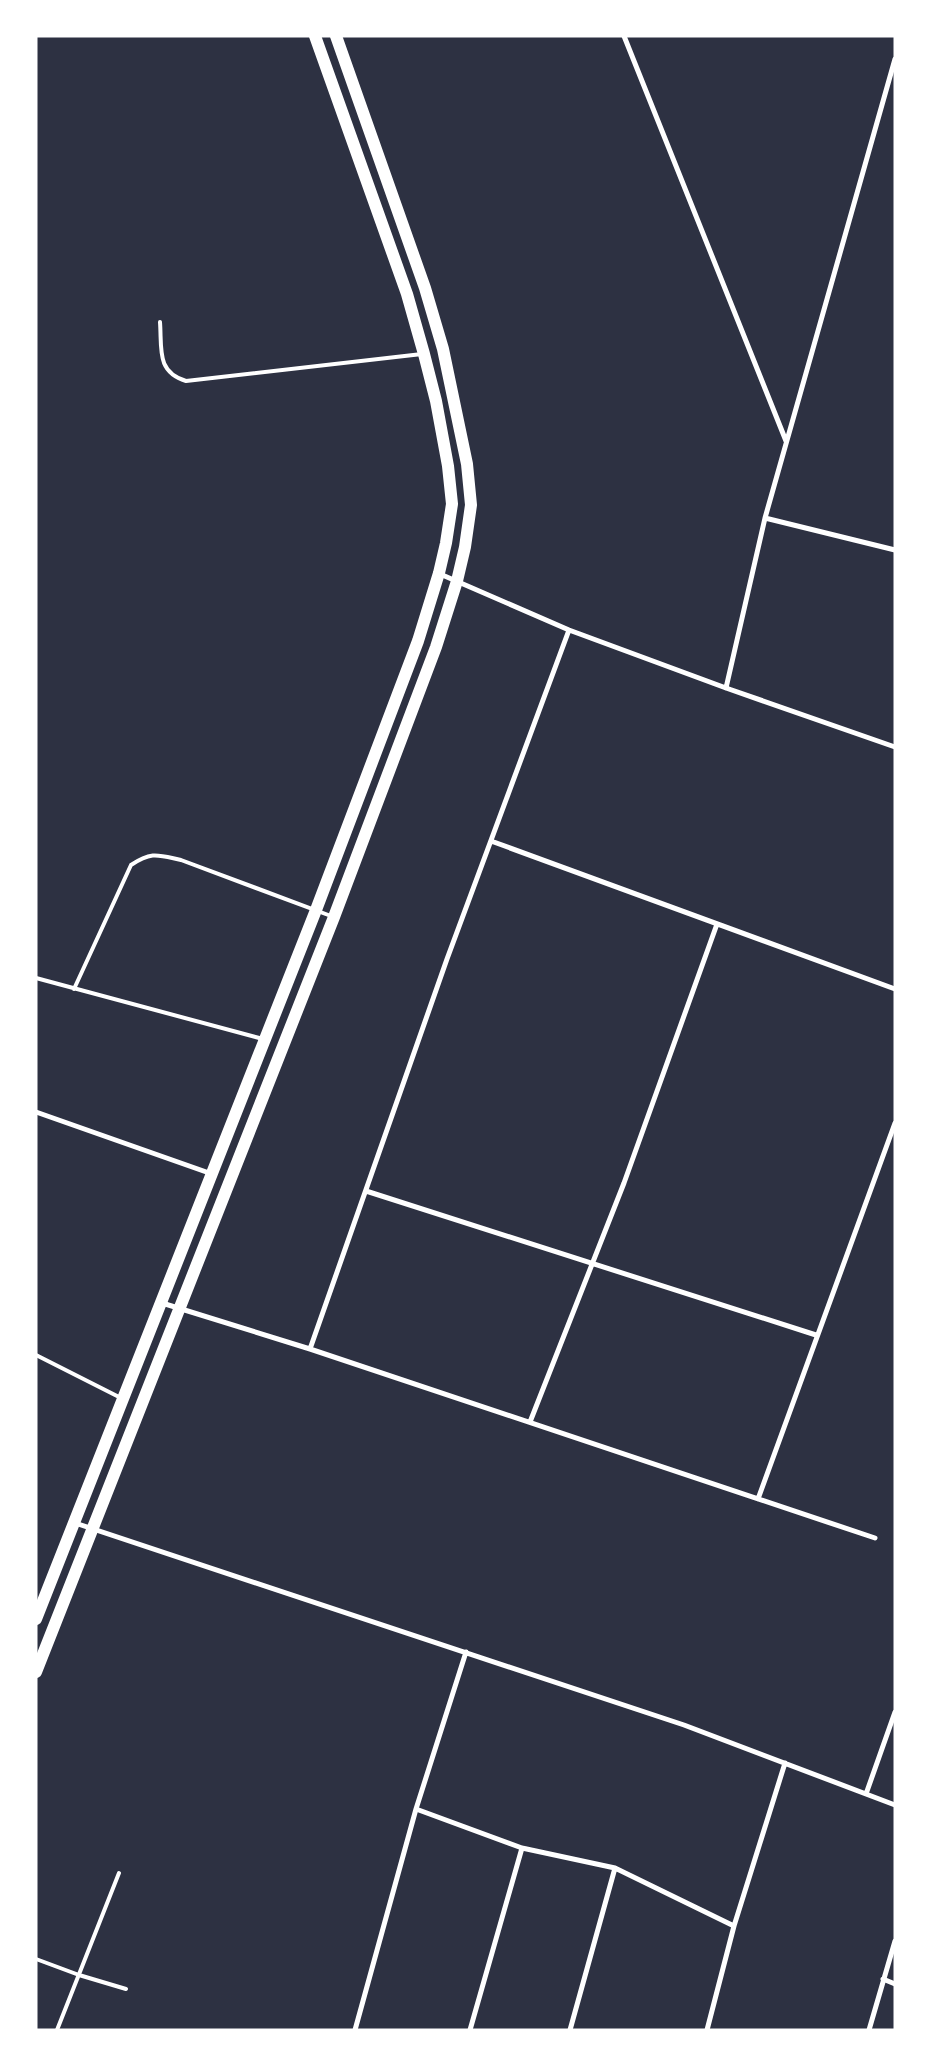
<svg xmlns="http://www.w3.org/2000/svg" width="931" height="2066" viewBox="0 0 931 2066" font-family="'Exo 2',sans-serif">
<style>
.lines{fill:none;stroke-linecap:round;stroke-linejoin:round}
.service{stroke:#fff;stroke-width:4}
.minor{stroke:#fff;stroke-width:5}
.primary{stroke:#fff;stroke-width:12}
</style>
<rect width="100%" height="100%" fill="#2d3142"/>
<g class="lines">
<path class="service" d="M160,322C162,349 156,372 186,381L422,354
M36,978L263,1039
M74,989L131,865C152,851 158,855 181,860L331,916
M36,1355L121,1398
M36,1959L79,1975L126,1989
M57,2030L119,1873"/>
<path class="minor" d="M624,36L786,441
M765,518L895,550
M440,574L569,630L726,688L895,747
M726,688L765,518L895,59
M491,841L895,989
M36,1112L212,1174
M366,1191L816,1335
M162,1303L310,1349L875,1538
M310,1349L447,959L569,630
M530,1422L624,1183L717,924
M758,1499L895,1123
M75,1523L684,1725L895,1805
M866,1794L895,1712
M416,1809L522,1848L615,1868L734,1926
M883,1979L895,1984
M355,2030L416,1809L466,1652
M470,2030L522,1848
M570,2030L615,1868
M707,2030L734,1926L785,1763
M869,2030L895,1941"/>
<path class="primary" d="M36,1619L316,910L418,641L439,573L446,543L452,504L448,466L436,401L424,354L407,294L315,36
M36,1672L334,917L436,647L457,581L465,547L471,505L467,464L443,349L425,288L336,36"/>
</g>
<rect width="931" height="2066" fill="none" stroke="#ffffff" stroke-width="75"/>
</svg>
